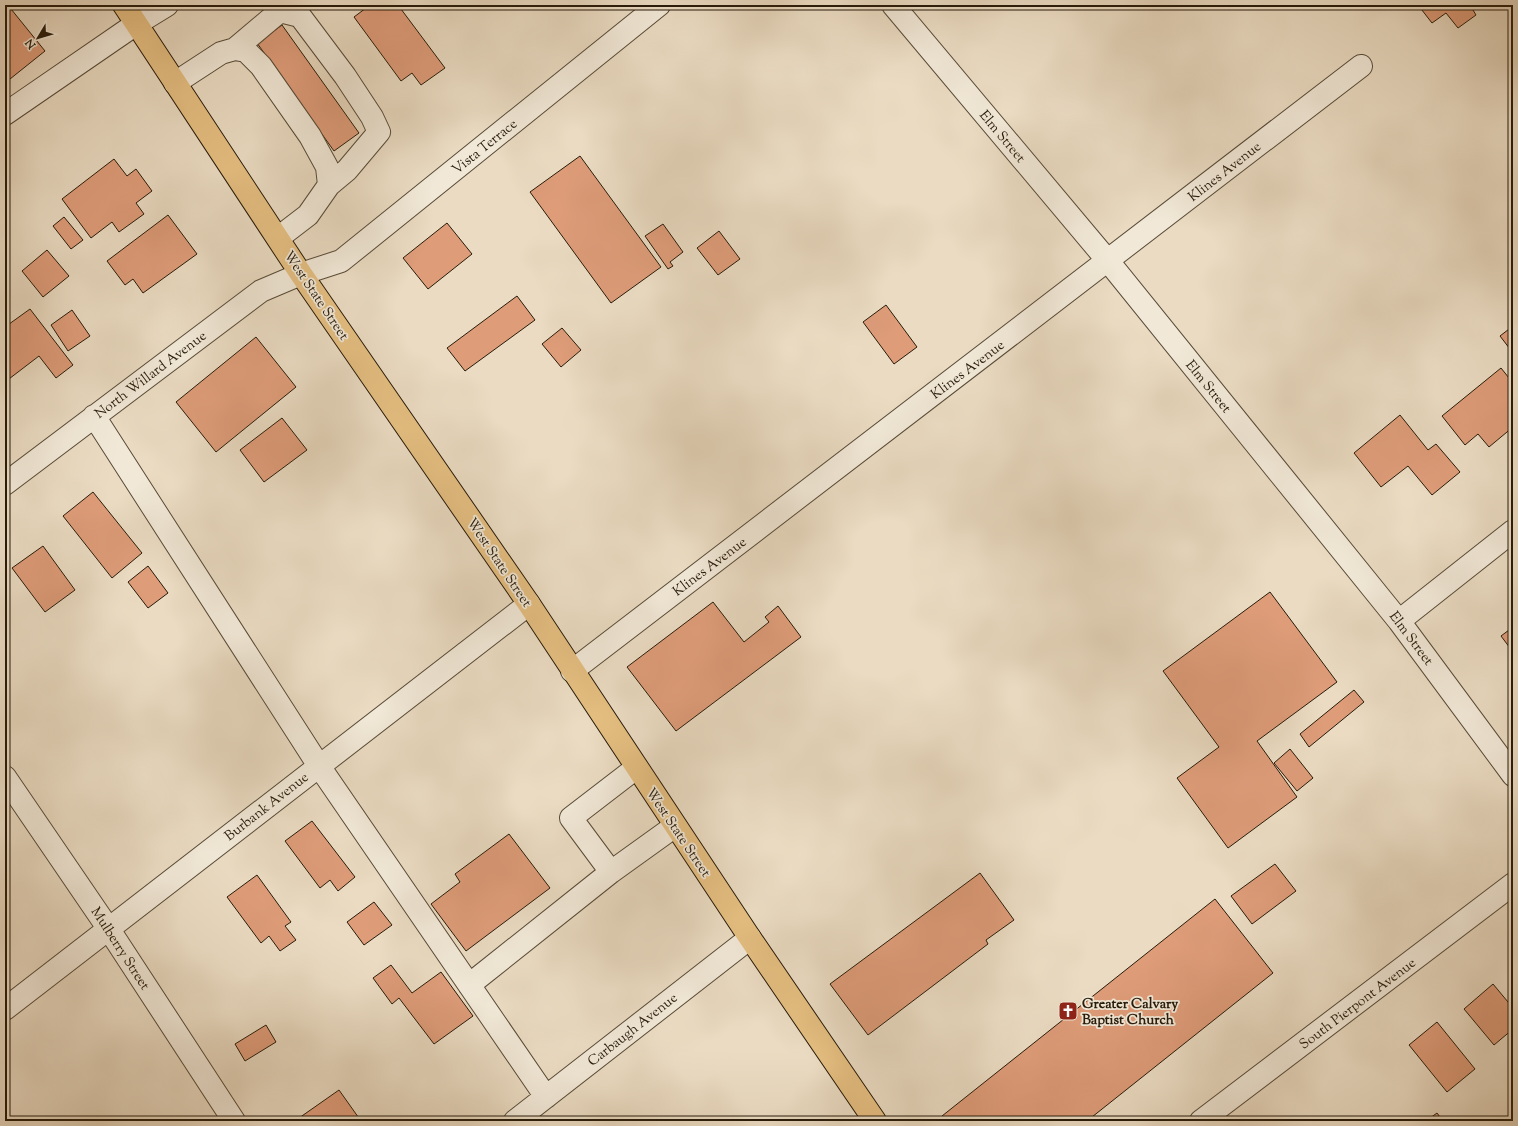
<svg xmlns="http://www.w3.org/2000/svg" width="1518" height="1126" viewBox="0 0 1518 1126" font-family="'Sorts Mill Goudy',serif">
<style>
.building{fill:#de9c79;stroke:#271b0a}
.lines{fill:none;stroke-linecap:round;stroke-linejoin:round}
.minor-casing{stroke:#584b38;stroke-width:24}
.major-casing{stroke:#271b0a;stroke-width:24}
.minor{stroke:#f1e8d7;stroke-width:22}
.major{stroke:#e5be81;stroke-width:22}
.labels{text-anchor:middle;stroke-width:3.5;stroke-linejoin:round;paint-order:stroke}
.street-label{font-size:14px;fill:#271b0a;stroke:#f1e8d7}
.poi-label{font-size:14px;font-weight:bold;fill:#271b0a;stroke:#f1e8d7;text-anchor:start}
</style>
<rect width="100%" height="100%" fill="#eadbc2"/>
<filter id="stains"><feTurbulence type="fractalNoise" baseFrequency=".005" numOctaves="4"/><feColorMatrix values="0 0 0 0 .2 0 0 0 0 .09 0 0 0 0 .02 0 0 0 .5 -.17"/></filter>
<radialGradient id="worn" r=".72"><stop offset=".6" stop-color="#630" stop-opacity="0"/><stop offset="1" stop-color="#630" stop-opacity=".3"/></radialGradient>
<path class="building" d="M370,5H398L445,68L421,85L412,73L401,81L354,17Z
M1418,5H1480L1473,10L1476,15L1458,28L1446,13L1432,23Z
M11,9L45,51L5,83V14Z
M282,25L359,133L334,151L257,43Z
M580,156L661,267L611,303L530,192Z
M114,159L127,176L136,169L152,191L136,203L144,214L119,232L112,222L91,238L62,199Z
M168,215L197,254L143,293L133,279L125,285L107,261Z
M64,217L83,240L71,249L53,226Z
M447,223L472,254L428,289L403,258Z
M663,224L683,252L670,262L673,266L668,269L645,236Z
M719,231L740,259L718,275L697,248Z
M47,250L69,276L43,297L22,271Z
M517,296L535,320L465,371L447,348Z
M886,305L917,347L894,364L863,322Z
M30,309L73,365L56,378L39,356L5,382V327Z
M72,310L90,336L68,351L51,325Z
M1513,326V353L1500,336Z
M562,328L581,350L561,367L542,344Z
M256,337L296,387L216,452L176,402Z
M1501,368L1513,383V427L1489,447L1478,434L1465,445L1442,416Z
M1400,415L1428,450L1436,444L1460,472L1432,495L1408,466L1381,487L1354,453Z
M282,418L307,450L264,482L240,450Z
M93,492L142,553L112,578L63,516Z
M43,546L75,590L45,612L12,568Z
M148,566L168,593L148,608L128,582Z
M1270,592L1337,682L1257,741L1297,797L1228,848L1177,778L1219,747L1163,671Z
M713,602L744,642L769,622L765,617L778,606L801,637L676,731L627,667Z
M1513,627V652L1501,636Z
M1354,690L1364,702L1309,747L1300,734Z
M1290,749L1313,778L1297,791L1274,763Z
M312,821L355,877L338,891L330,880L320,888L285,841Z
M509,834L550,888L466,951L431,904L460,882L455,874Z
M1275,864L1296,891L1252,924L1231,896Z
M980,873L1014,920L986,940L988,944L868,1035L830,984Z
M257,875L291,922L285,926L296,940L280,951L269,936L261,943L227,897Z
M1215,899L1273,973L1087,1121H946L942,1116Z
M374,902L392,925L364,945L347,922Z
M391,965L412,993L441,972L473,1016L434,1044L399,998L392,1004L373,978Z
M1493,984L1513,1008V1029L1494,1045L1464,1009Z
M1437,1022L1475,1069L1447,1092L1409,1045Z
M266,1025L276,1042L245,1061L235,1044Z
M339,1090L361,1121H301L299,1118Z
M1437,1113L1443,1121H1426Z"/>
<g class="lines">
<defs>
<path id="minor" d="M893,5L1108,261L1399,621L1513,775
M235,49L280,11L300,16L345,76L372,117L379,132L347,170L329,185
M175,83L221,53L235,49L246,51L261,66L310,136L327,167L329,185L308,215L278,238
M5,114L136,24L167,5
M94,416L319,766L546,1097
M5,484L261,291L301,274L341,261L659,5
M1399,621L1513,531
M572,671L1361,66
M636,768L571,818L611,872L675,826
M5,777L108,928L234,1121
M469,985L611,872
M5,1009L529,604
M515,1121L750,938
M1201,1121L1513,884"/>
<path id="major" d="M124,5L301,274L529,604L750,938L875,1121"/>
</defs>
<use href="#minor" class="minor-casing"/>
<use href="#major" class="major-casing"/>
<use href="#minor" class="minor"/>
<use href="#major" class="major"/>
</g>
<defs>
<symbol id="church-square" viewBox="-11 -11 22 22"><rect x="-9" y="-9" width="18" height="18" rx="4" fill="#8f2418" stroke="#f1e8d7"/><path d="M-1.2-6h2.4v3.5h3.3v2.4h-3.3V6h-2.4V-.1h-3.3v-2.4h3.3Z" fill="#fff"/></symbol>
</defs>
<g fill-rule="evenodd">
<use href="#church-square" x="1057" y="1000" width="22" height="22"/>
</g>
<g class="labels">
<g class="street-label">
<text transform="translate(1003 136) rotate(50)" y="5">Elm Street</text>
<text transform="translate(484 146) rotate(-39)" y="5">Vista Terrace</text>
<text transform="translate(1224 171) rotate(-38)" y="5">Klines Avenue</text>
<text transform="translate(317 295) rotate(56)" y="5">West State Street</text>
<text transform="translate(967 369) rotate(-37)" y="5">Klines Avenue</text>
<text transform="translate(150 374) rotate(-37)" y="5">North Willard Avenue</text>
<text transform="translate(1209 386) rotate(51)" y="5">Elm Street</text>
<text transform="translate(500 562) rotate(56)" y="5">West State Street</text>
<text transform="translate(709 566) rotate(-37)" y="5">Klines Avenue</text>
<text transform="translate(1412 638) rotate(53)" y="5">Elm Street</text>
<text transform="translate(266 806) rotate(-38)" y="5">Burbank Avenue</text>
<text transform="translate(679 832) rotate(56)" y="5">West State Street</text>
<text transform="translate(121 948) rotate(57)" y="5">Mulberry Street</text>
<text transform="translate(1357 1003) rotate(-37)" y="5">South Pierpont Avenue</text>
<text transform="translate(632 1029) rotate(-38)" y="5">Carbaugh Avenue</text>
</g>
<g class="poi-label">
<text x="1082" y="1008">Greater Calvary<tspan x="1082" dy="16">Baptist Church</tspan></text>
</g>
</g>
<rect width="1518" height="1126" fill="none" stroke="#eadbc2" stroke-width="20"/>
<rect x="6" y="6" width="1506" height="1114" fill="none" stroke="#271b0a" stroke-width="2"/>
<rect x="10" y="10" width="1498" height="1106" fill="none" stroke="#271b0a"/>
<g transform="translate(38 38) rotate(232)" stroke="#f1e8d7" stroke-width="3" paint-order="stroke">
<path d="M0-3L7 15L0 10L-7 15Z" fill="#271b0a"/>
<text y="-6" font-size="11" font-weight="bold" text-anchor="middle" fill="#271b0a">N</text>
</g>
<rect width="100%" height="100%" filter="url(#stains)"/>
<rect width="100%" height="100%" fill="url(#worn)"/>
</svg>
